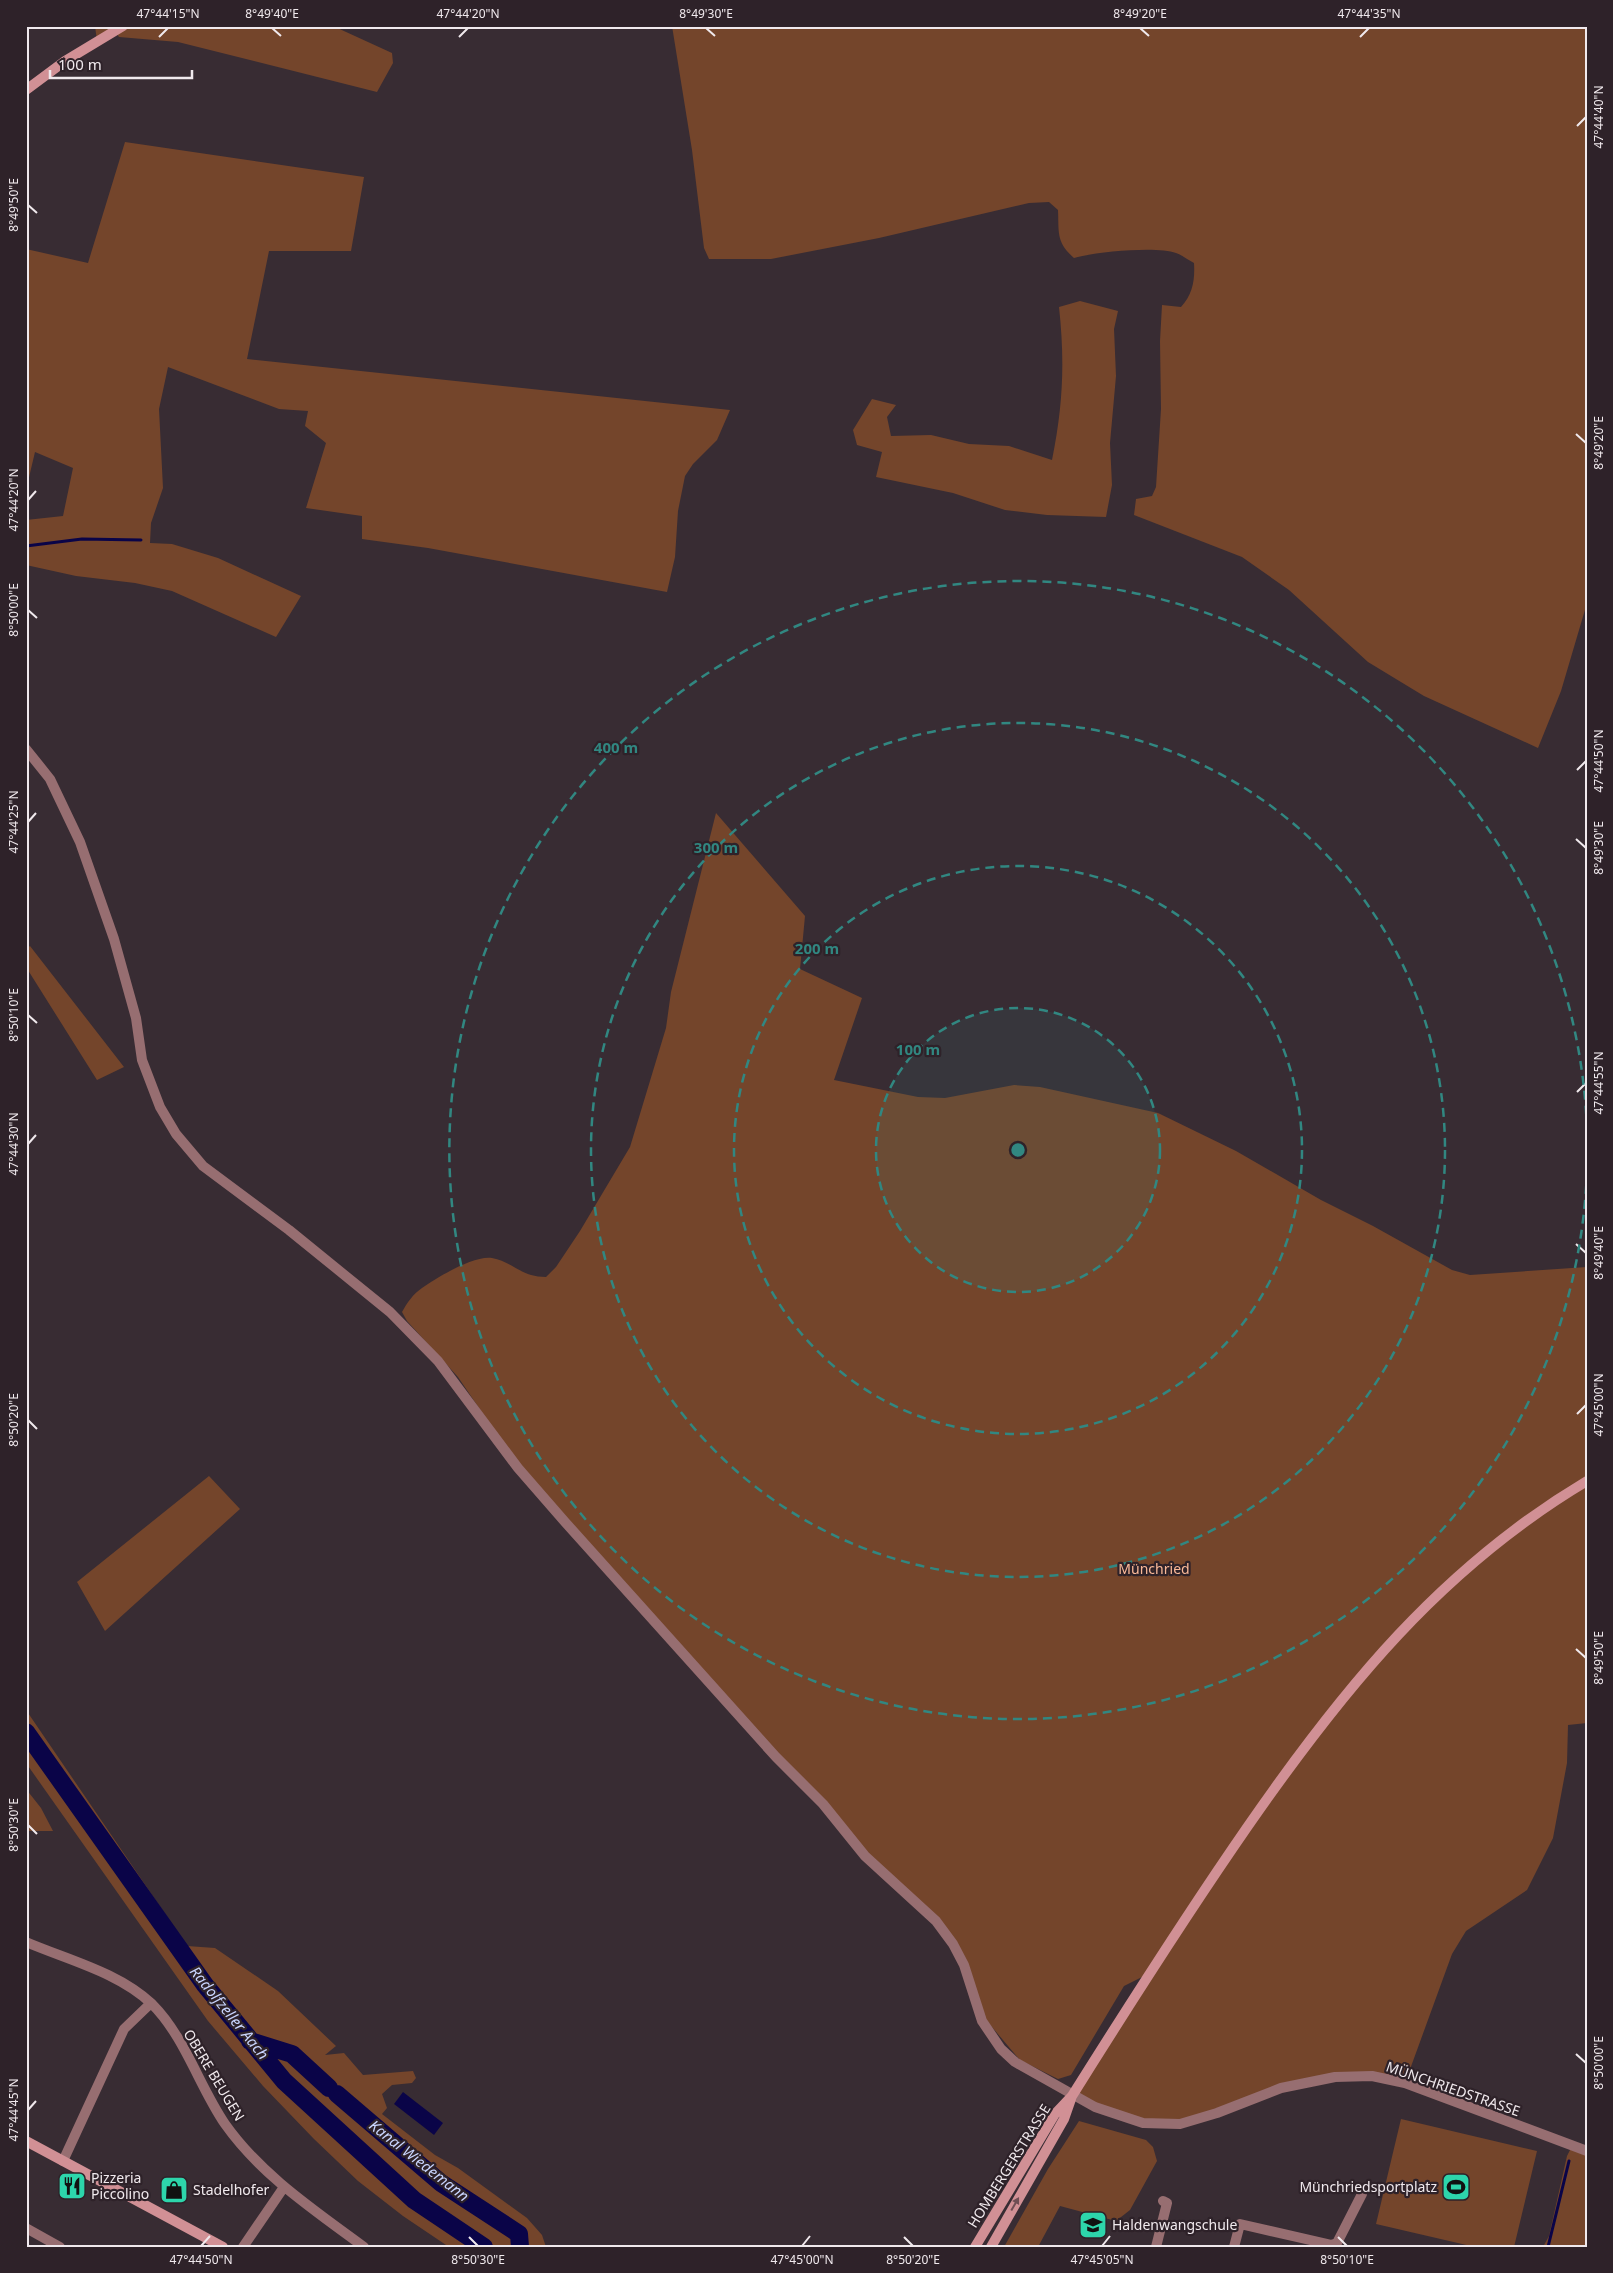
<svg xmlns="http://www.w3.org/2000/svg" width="1613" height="2273" viewBox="0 0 1613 2273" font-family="'Noto Sans',sans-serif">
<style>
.green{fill:#74452b}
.water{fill:#0a0448}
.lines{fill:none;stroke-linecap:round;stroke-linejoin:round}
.stream{stroke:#0a0448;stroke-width:3}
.river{stroke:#0a0448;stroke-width:18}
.minor{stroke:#976e71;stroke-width:10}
.secondary{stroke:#d19095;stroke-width:10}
.oneway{fill:#6f4e54}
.ticks{fill:none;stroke:#f0e9ed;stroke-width:2}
.ring{fill:none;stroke:#318781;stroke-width:2.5;stroke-dasharray:9 6}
.labels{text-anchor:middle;stroke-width:4.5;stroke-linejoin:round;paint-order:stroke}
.park-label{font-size:14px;fill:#fab998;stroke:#2e2229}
.street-label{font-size:14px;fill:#f0e9ed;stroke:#2e2229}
.poi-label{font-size:14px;fill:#f0e9ed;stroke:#2e2229;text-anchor:start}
.water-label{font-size:15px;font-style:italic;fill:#c9d5fe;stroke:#2e2229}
.centre{fill:#318781;stroke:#2e2229;stroke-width:2.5}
.ring-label{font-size:15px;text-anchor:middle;font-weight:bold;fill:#318781;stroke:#2e2229;stroke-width:4.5;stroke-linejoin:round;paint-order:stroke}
.neatline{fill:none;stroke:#f0e9ed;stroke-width:2}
.ticks-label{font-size:12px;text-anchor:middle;fill:#f0e9ed}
</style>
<rect width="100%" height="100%" fill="#382c33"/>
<path class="green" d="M95,26H333L392,53L393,63L377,92L178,42L119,37L115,31L97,41Z
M672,26H1587V603L1561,691L1538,748L1424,696L1368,662L1289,590L1242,557L1134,515L1136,499L1152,496L1156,487L1161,409L1160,341L1162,305L1181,307C1193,294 1195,280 1194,263C1188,260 1182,255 1176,253C1157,246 1094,252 1074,258C1056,242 1059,233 1058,210L1049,202L1029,203L879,238L771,259H709L704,248L692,150Z
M125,142L364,177L351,251H269L247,359L730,410L717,440L693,464L685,476L678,511L675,557L667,592L428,548L362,539V516L306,508L326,443L305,426L308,411L279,409L168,367L159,409L163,488L151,523L150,543L172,544L218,558L301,596L276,637L172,591L135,583L76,576L26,565V520L63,516L73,468L35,452L26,490V249L88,263Z
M1080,301L1118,311L1114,329L1116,376L1110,443L1112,485L1106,517L1047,515L1005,510L953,493L876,477L882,452L857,445L853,430L872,399L896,405L887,417L891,436L931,435L969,444L1009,446L1052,460C1063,406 1065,362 1059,307Z
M716,813L805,916L800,969L862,998L834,1080L918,1097L945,1098L1014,1085L1040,1087L1158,1113L1236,1151L1321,1200L1373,1226L1452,1270L1470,1275L1587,1267V1723L1568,1725L1567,1763L1553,1838L1527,1890L1466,1931L1452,1954L1405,2083L1372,2076L1281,2088L1180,2124L1143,2123L1072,2096L1148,1974L1124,1986L1071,2075L1058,2079L1020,2060L986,2020L955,1943L893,1881L519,1467L458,1377L407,1321L402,1312C407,1303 413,1294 422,1288C436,1278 474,1255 492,1258C513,1262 521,1277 546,1277L556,1267L580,1231L630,1147L666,1028L671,992Z
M30,946L124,1067L97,1080L26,967V949Z
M209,1476L240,1509L105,1631L77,1582Z
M26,1710L187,1946L215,1948L278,1991L336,2046L325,2055L344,2053L363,2075L413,2071L416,2078L412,2083L392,2085L382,2094L387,2108L382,2114L435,2155L458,2168L527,2218L542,2235L546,2247H449L403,2216L358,2181L314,2139L263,2086L208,2021L26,1763Z
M26,1789L41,1808L53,1831H26Z
M1401,2119L1537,2151L1514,2247H1475L1376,2224Z
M1079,2121L1146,2140L1153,2147L1157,2161L1130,2210L1116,2221L1060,2206L1038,2247H1004L1048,2169Z
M1572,2146L1587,2151V2247H1543L1549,2236L1567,2156Z"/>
<path class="water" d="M403,2092L443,2123L434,2135L394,2104Z"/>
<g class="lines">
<path class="stream" d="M26,546L82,539L141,540
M1548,2247L1569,2161"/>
<path class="river" d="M26,1732L205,1985L284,2081L414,2200L484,2247
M250,2041L292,2054L329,2088
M337,2094L441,2183L519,2234L520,2247"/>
<path class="minor" d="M26,749L50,779L80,842L114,939L136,1018L142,1060L160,1107L176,1134L203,1166L289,1230L390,1312L438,1361L518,1468L565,1522L776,1757L823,1804L865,1856L936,1921L953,1944L964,1965L982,2021L1001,2049L1015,2062L1095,2107L1143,2123L1180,2124L1217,2113L1281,2088L1335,2077L1372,2076L1405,2083L1587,2151
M26,1942C68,1960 118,1972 152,2004C185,2037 199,2086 225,2124C261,2175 314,2210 364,2247
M63,2161L124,2029L151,2003
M26,2228L60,2247
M243,2247L284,2187
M1156,2247L1167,2203L1163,2201
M1234,2247L1240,2224L1332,2245L1337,2243L1362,2194"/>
<path class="secondary" d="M26,90L65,61L123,26
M26,2141L223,2247
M975,2247L1055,2114L1072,2096C1129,2005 1187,1914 1248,1826C1343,1689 1441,1568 1587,1481
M991,2247L1064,2119L1071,2099"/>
</g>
<defs><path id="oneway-solid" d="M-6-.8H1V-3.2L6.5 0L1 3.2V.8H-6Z" transform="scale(1.25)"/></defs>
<use class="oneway" href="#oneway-solid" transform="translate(1015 2204) rotate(-60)"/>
<path class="ticks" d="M272,28L281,36M706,28L715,36M1140,28L1149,36M159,37L168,28M459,37L468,28M1360,37L1369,28M1577,126L1586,117M28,205L37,213M1576,434L1586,443M28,500L36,491M28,610L37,618M1577,770L1586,761M28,822L36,813M1576,839L1586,848M28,1015L37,1023M1577,1092L1586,1083M28,1144L36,1135M1576,1244L1586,1253M1577,1414L1586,1405M28,1420L37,1429M1576,1649L1586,1658M28,1825L37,1834M1576,2054L1586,2063M28,2110L36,2101M469,2237L478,2246M904,2237L913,2246M1338,2237L1347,2246M201,2246L210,2236M802,2246L810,2236M1102,2246L1110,2236"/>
<circle cx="1018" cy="1150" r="142" fill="#318781" fill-opacity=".12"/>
<g class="ring">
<circle cx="1018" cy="1150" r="142"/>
<circle cx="1018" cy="1150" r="284"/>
<circle cx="1018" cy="1150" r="427"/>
<path d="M1587 1170A569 569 0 1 1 1587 1130"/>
</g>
<defs>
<symbol id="restaurant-square" viewBox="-11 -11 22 22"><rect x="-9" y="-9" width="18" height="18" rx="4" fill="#2dd5ab" stroke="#2e2229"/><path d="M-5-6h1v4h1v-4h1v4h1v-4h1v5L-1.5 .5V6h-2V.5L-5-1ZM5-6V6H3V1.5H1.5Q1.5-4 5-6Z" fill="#111"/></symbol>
<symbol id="stadium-square" viewBox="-11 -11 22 22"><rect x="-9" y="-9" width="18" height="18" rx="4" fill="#2dd5ab" stroke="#2e2229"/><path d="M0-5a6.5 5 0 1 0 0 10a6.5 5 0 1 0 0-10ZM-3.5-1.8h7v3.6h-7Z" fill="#111"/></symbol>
<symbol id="shop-square" viewBox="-11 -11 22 22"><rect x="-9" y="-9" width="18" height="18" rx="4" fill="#2dd5ab" stroke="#2e2229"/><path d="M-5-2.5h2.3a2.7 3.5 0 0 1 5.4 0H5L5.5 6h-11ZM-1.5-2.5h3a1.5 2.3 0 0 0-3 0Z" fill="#111"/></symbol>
<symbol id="school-square" viewBox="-11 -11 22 22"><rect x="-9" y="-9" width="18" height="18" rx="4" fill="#2dd5ab" stroke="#2e2229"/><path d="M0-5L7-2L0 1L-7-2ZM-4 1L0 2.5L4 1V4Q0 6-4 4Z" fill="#111"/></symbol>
</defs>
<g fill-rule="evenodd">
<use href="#restaurant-square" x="56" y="2170" width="32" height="32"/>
<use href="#stadium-square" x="1440" y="2171" width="32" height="32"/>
<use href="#shop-square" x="158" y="2174" width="32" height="32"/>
<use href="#school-square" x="1077" y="2209" width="32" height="32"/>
</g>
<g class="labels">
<g class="park-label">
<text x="1154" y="1574">Münchried</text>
</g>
<g class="street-label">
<text transform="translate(214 2075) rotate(59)" y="5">OBERE BEUGEN</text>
<text transform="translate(1453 2089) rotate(19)" y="5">MÜNCHRIEDSTRASSE</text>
<text transform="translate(1009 2166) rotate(-58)" y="5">HOMBERGERSTRASSE</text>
</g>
<g class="poi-label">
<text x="91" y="2183">Pizzeria<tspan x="91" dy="16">Piccolino</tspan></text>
<text x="1437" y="2192" text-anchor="end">Münchriedsportplatz</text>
<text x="193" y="2195">Stadelhofer</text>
<text x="1112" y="2230">Haldenwangschule</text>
</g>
<g class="water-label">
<text transform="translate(229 2013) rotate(51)" y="5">Radolfzeller Aach</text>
<text transform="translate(419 2161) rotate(38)" y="5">Kanal Wiedemann</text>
</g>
</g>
<circle cx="1018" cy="1150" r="8" class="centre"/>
<g class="ring-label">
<text x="616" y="753">400 m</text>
<text x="716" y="853">300 m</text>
<text x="817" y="954">200 m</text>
<text x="918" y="1055">100 m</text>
</g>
<rect width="1613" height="2273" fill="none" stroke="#2e2229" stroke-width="55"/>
<path d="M50 70v8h142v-8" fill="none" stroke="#f0e9ed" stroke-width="2.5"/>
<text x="58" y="70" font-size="15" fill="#f0e9ed" stroke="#2e2229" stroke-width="4" paint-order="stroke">100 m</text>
<rect x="28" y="28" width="1558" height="2218" class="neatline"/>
<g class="ticks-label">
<text x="168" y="18">47°44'15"N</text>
<text x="272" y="18">8°49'40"E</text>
<text x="468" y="18">47°44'20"N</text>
<text x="706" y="18">8°49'30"E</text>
<text x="1140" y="18">8°49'20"E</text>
<text x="1369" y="18">47°44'35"N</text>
<text transform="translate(1599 117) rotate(-90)" y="4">47°44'40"N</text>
<text transform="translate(14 205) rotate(-90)" y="4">8°49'50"E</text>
<text transform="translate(1599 443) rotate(-90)" y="4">8°49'20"E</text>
<text transform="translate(14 500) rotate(-90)" y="4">47°44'20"N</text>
<text transform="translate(14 610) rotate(-90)" y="4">8°50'00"E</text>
<text transform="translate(1599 761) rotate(-90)" y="4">47°44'50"N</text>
<text transform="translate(14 822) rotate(-90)" y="4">47°44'25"N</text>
<text transform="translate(1599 848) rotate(-90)" y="4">8°49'30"E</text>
<text transform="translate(14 1015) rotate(-90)" y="4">8°50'10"E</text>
<text transform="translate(1599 1083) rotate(-90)" y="4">47°44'55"N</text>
<text transform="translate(14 1144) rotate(-90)" y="4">47°44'30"N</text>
<text transform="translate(1599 1253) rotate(-90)" y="4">8°49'40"E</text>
<text transform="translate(1599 1405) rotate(-90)" y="4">47°45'00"N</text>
<text transform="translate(14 1420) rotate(-90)" y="4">8°50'20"E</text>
<text transform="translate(1599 1658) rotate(-90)" y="4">8°49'50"E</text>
<text transform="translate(14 1825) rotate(-90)" y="4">8°50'30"E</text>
<text transform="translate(1599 2063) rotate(-90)" y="4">8°50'00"E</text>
<text transform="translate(14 2110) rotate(-90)" y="4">47°44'45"N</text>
<text x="201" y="2264">47°44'50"N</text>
<text x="478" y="2264">8°50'30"E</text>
<text x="802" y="2264">47°45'00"N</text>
<text x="913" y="2264">8°50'20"E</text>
<text x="1102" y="2264">47°45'05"N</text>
<text x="1347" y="2264">8°50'10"E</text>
</g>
</svg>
